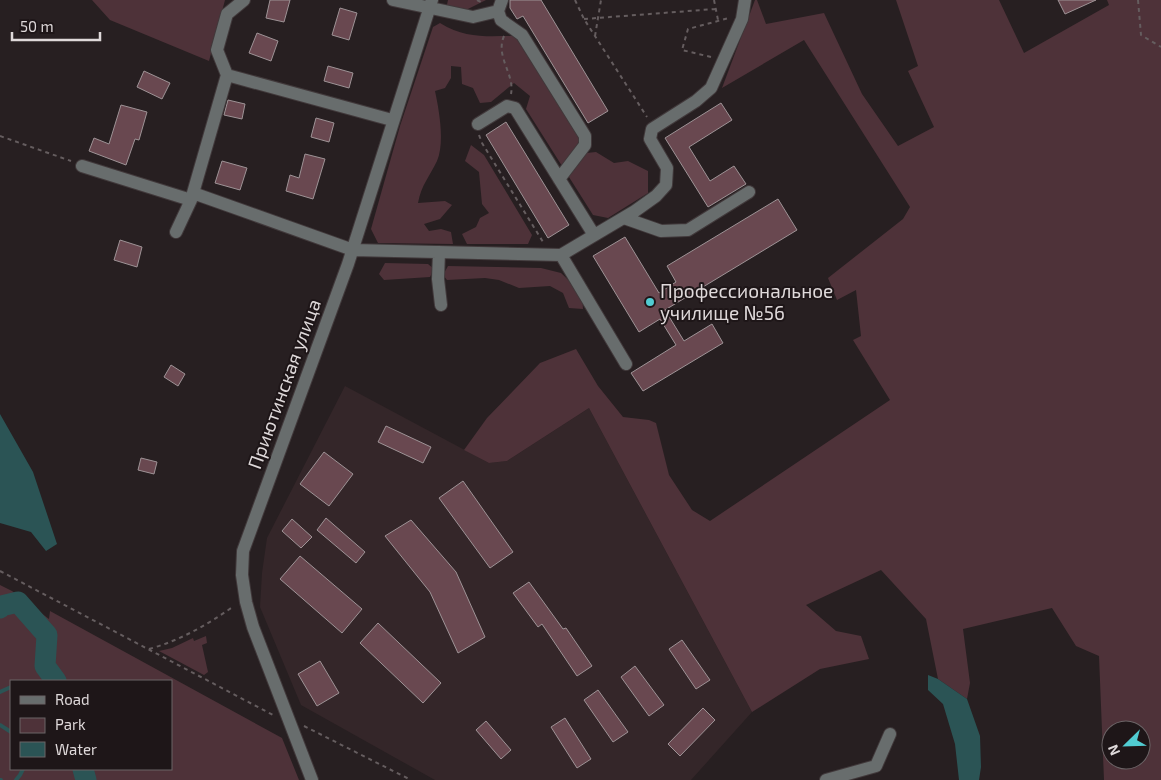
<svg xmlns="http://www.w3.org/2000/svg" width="1161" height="780" viewBox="0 0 1161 780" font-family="'Exo 2',sans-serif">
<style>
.built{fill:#342629}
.green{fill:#4e3239;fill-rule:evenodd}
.water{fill:#2b5455}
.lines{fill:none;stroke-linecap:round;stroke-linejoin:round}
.stream{stroke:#2b5455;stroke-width:4}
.river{stroke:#2b5455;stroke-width:21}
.building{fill:#694850;stroke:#9e9396}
.minor-casing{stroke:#41393b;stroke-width:14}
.path{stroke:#655d5f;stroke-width:2;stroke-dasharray:4 4;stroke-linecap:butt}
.minor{stroke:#686d6d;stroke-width:12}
.poi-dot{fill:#51ccd2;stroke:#1e1618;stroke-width:2}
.labels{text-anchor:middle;stroke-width:4;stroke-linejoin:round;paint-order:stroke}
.poi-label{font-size:19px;fill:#dfd9da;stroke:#1e1618;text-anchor:start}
.street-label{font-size:19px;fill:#dfd9da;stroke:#1e1618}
</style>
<rect width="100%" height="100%" fill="#271f21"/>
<path class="built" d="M345,386L489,463L507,461L589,408L752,712L691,780H435L301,705L260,607L262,573L267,538Z"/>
<path class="green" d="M92,0H225L209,61L110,20Z
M448,0H486L466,10L446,9Z
M755,0H757L766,24L824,13L862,94L898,146L934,127L908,71L918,66L896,0H999L1024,53L1109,5L1107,0H1161V780H1104L1099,656L1076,646L1052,608L963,629L970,683L967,699L938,679L926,619L881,570L806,605L836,631L861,636L869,659L820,669L752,712L589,408L507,461L489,463L464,450L487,418L540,363L576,349L598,386L623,417L649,420L656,423L669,475L692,510L710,521L890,400L853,340L861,336L856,290L837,300L828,278L903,219L910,207L804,40L722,88ZM1111,730H1141V760H1111Z
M440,23C466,39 486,36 515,36L580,139L575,149L577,154L596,152L614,163L628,161L648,171V193L608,218L593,215L526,109L530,96L514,83L491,102L480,103L473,88L462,84L461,67L451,66V78L445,88L435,91C439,110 445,142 437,161C430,176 421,185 418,203L445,201L452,205L440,219L424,224L429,231L441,229L451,232L453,244L378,243L371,229L400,126L433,27Z
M471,145L484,155L532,235L528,244H467L462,234L476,227L480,218L489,213L482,204L479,172L465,161Z
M385,263L428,264L434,269L430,277L384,280L379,274Z
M448,266L541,268L561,273L582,293L583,309L569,308L563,293L550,286L519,288L499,280L485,278L447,280L443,275Z
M0,585L12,591L49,619L50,611L282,738L299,780H0ZM11,681H171V769H11Z
M206,636L207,643L202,645L208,672L204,675L159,651L172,648L193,638L194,641Z"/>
<path class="water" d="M0,414L33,472L57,544L46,551L31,532L0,523Z
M928,675L938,679L967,699L980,736L981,767L979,780H959L955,744L943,704L928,690Z"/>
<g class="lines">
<path class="stream" d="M0,692L11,687
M0,725L11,732
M0,780H1
M16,780L20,775L23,769"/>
<path class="river" d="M0,608L1,606L18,602L47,635L45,666L56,681
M83,769L86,780"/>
</g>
<path class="building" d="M270,0H290L284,22L266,18Z
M510,0H541L608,111L588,123L523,16L517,19L510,8Z
M1058,0H1096L1065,14Z
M340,8L357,13L349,40L332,35Z
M257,33L278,41L271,61L249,53Z
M328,66L353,73L349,88L324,81Z
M144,71L170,83L162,99L137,87Z
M228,100L245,104L242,119L224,115Z
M721,103L732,120L689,147L710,181L734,166L746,184L708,207L665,138Z
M121,105L147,112L139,140L135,139L126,165L89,151L94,138L109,144Z
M316,118L334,123L329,142L311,137Z
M506,122L569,225L548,238L486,135Z
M305,154L325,159L313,199L286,191L290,175L299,178Z
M222,161L247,168L240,190L215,183Z
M778,199L797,230L665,310L684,341L712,324L723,343L643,391L631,373L676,345L660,319L639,332L593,256L625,237L659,293L676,282L667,266Z
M120,240L142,247L137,267L114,260Z
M171,365L185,374L178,386L164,377Z
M386,426L431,447L423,463L378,442Z
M324,452L353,474L329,506L300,484Z
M141,458L157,462L154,474L138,470Z
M463,481L513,552L490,568L439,498Z
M326,518L365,552L356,563L317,530Z
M292,519L312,537L301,548L282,531Z
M411,520L456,572L485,637L458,653L430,592L385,536Z
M300,556L362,609L342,633L280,579Z
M529,582L563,629L566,628L592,666L577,676L542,624L538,627L513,593Z
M378,623L441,683L423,703L360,643Z
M682,640L710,680L696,689L669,649Z
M320,661L339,693L317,706L298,674Z
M635,666L664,705L649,716L621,677Z
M598,690L628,732L613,742L584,700Z
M703,708L715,720L680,756L668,744Z
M565,718L591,759L577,768L551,727Z
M486,721L511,750L501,759L476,730Z"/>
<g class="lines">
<defs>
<path id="minor" d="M393,0L473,17L498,11L502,0
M498,11L501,20L522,35L585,136V145L559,179
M227,75L392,120
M478,124L507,106L515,108L594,235
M82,166L191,200
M193,193L353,250L561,255L635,211L656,196L666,185L667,168L650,139L652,129L696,101L711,88L742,19L745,0
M624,218L661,231L688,230L749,192
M176,232L191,200L227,75L217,50L227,14L244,0
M439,252L438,279L441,305
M561,255L626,364
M312,780L253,627L246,602L242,575L243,551L348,264L432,0
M826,780L876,766L890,734"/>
</defs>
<use href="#minor" class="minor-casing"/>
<path class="path" d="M477,0L483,3
M575,0L584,19L647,117
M714,0L718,20
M1138,0L1141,35L1161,47
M584,19L715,9
M504,36C495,57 515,74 511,94
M595,36L601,0
M711,57L682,50L688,29L729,18
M479,135L482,143L543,242
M0,136L71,161
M0,571L273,715
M149,649C181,640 207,625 234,606
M304,726L411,780"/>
<use href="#minor" class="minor"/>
</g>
<circle class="poi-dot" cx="650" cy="302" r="5"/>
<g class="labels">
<g class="poi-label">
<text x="660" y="298">Профессиональное<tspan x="660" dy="22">училище №56</tspan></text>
</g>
<g class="street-label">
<text transform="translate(284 384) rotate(-70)" y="7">Приютинская улица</text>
</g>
</g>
<rect x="10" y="680" width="162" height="90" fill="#1e1618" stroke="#6b6466"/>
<rect x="20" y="696" width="25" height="8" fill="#686d6d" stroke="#6b6466"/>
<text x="55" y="705" font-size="15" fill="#dfd9da">Road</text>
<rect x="20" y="718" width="25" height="15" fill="#4e3239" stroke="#6b6466"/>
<text x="55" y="730" font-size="15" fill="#dfd9da">Park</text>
<rect x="20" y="742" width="25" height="15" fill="#2b5455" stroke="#6b6466"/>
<text x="55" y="755" font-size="15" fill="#dfd9da">Water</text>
<g transform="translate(1126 745) rotate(247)"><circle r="24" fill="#1e1618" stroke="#6b6466"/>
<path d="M0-4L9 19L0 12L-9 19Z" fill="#51ccd2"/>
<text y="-8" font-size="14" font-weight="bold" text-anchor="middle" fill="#dfd9da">N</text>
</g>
<path d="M12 32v8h88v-8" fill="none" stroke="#dfd9da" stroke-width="2.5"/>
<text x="20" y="32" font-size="15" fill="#dfd9da" stroke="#1e1618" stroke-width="4" paint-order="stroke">50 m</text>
</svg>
